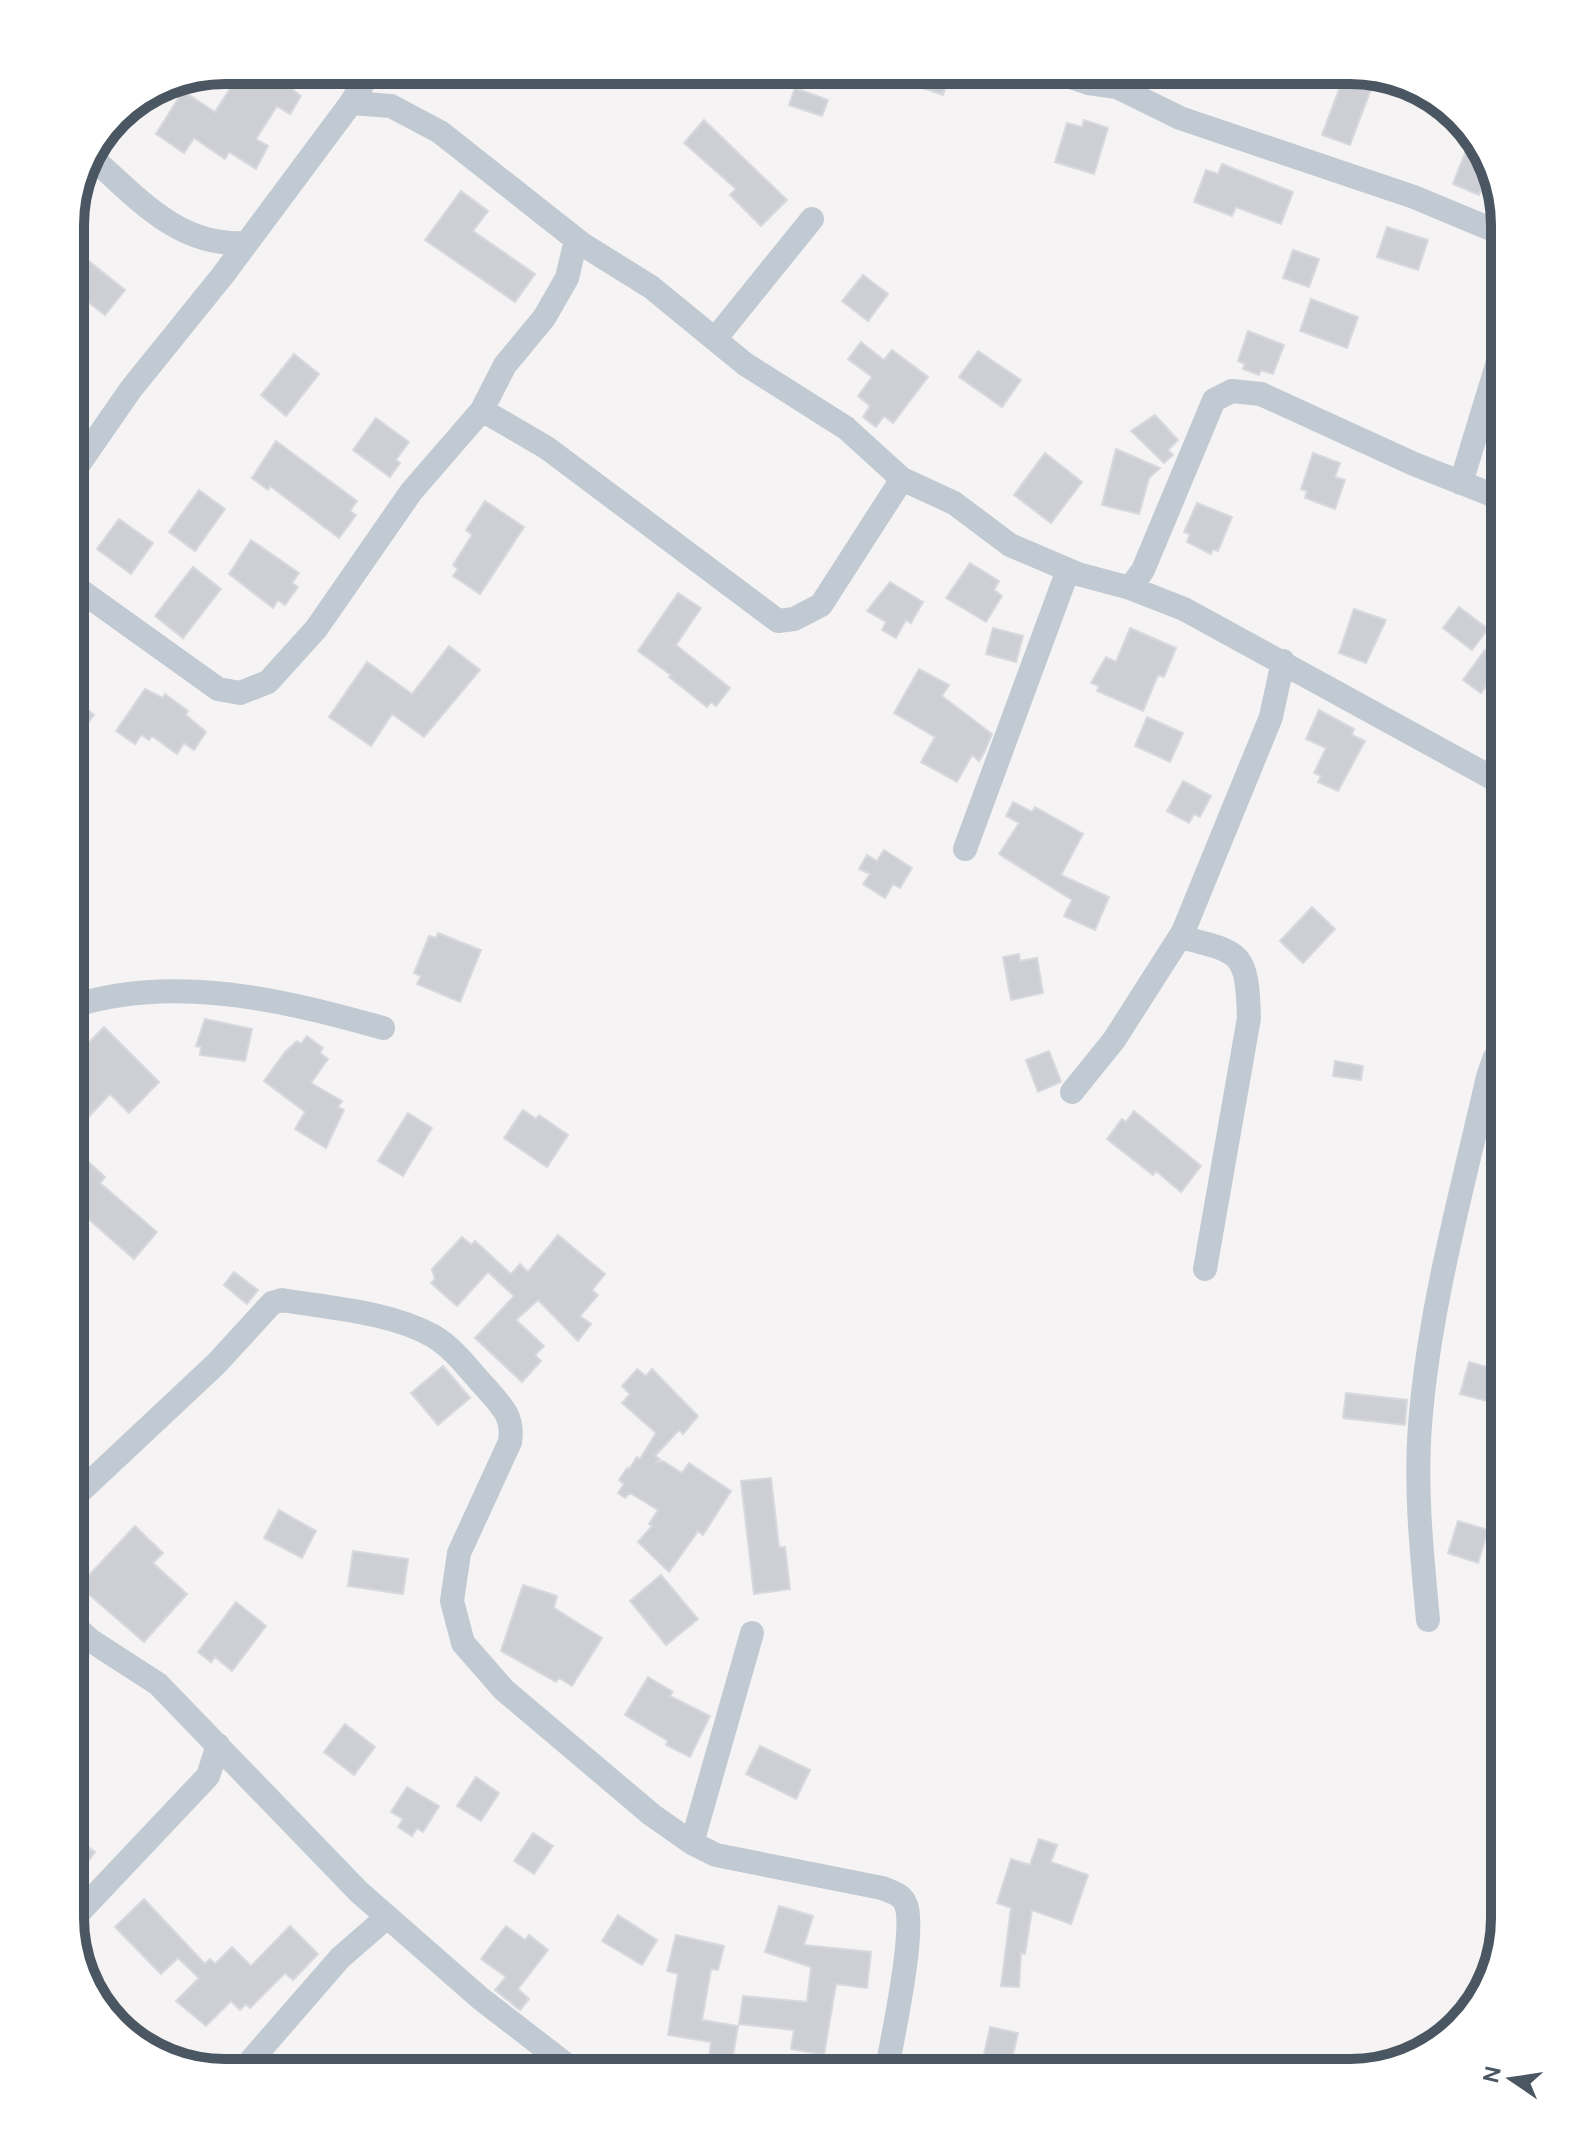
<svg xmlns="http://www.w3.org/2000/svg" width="1575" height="2143" viewBox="0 0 1575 2143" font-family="'DM Sans',sans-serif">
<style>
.building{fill:#cdcfd5;stroke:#d7d9de;stroke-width:2}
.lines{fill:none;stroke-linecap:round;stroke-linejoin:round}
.minor{stroke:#c1cad2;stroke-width:24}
.rim{fill:none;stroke:#4a5661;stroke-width:10}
</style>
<rect width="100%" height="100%" fill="#f5f3f3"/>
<path class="building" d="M242,70H269L295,87L293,90L301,96L290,114L277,106L256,139L268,146L256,169L229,152L225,159L194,138L184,153L156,134L183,91L215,112Z
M912,70H951L943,95L908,83Z
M1343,79L1371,89L1350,145L1322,135Z
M795,88L828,100L822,116L789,105Z
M704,120L787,200L761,226L730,195L736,189L684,143Z
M1084,120L1108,128L1094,174L1055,162L1067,123L1082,127Z
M1472,135L1484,147L1490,168L1479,195L1453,184Z
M1222,164L1293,192L1281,224L1236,207L1232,216L1194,202L1206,170L1218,174Z
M461,191L488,211L473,231L535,274L515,302L425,240Z
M1387,227L1428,240L1418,270L1377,257Z
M1293,250L1319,259L1309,287L1283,278Z
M85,258L125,290L105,315L70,288V277Z
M863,275L888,294L868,321L842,301Z
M1311,299L1358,317L1347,348L1300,331Z
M1248,331L1284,345L1273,374L1261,370L1259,375L1243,369L1245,364L1238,361Z
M861,342L884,360L892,350L928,377L893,423L884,416L876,427L863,417L870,406L858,396L872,377L848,359Z
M978,351L1021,380L1002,407L959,377Z
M294,354L319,374L286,416L261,395Z
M1155,415L1178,440L1168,450L1173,455L1164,463L1131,431Z
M376,418L409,442L396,460L400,463L390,477L353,450Z
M276,441L357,501L350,511L356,515L339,538L270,486L268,490L252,478Z
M1116,449L1160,468L1149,478L1139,514L1102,505Z
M1045,453L1082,482L1051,523L1014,495Z
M1313,453L1340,463L1335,477L1345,480L1335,509L1305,498L1307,491L1301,489Z
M199,490L225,509L195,551L169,532Z
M485,501L524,527L480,594L453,576L458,569L453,565L472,535L466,530Z
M1197,503L1232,517L1218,551L1213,549L1211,554L1187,542L1190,534L1184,532Z
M119,519L153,543L131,574L97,549Z
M251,540L299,573L292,583L298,587L285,605L278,600L273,608L229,574Z
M970,563L999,581L994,590L1002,596L986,622L946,598Z
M193,567L221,589L183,638L155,616Z
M890,582L923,602L911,623L906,620L896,638L882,630L886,622L867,611Z
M678,593L701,608L676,645L730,688L716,706L711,702L707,707L669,677L671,675L638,651Z
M1459,607L1488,629L1472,650L1443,628Z
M1354,609L1386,620L1366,663L1339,653Z
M993,628L1023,636L1016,662L986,654Z
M1130,628L1176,648L1164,677L1158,675L1143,711L1097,691L1099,686L1091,683L1106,657L1116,662Z
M449,646L480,670L424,737L392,714L371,746L329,717L367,662L412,694Z
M1485,650L1503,663L1481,693L1463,680Z
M919,669L949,685L942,696L992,734L984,753L979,761L972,755L957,782L921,762L935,737L894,713Z
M145,689L163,698L165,694L188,711L186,715L206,732L194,750L184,743L177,754L152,736L149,740L141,735L135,744L116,731Z
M70,696L94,715L81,732L70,724Z
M1319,710L1354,729L1352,735L1365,741L1338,791L1318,782L1321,776L1314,773L1326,748L1306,739Z
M1147,717L1183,733L1170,762L1135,746Z
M1183,781L1211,796L1200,817L1194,814L1189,823L1167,811Z
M1013,802L1032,812L1035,807L1083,834L1061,875L1109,897L1095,930L1064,916L1072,900L999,854L1019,823L1006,816Z
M884,850L912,868L900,888L893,884L885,898L863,884L870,874L859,869L867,855L877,861Z
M1312,907L1335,929L1303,963L1280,941Z
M438,933L481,950L460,1002L417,984L421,976L414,973L429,936L436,938Z
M1019,954L1020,961L1037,958L1043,993L1011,1000L1003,957Z
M205,1019L252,1029L245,1061L200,1055L201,1047L196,1046Z
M104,1027L159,1082L129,1113L110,1094L70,1137V1062Z
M307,1036L323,1048L320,1053L328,1059L311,1083L342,1101L338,1107L344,1110L326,1148L295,1129L305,1112L264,1081L285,1052L297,1041L301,1044Z
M1049,1051L1061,1082L1038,1092L1026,1060Z
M1335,1061L1363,1066L1361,1080L1333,1076Z
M523,1110L536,1119L539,1115L568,1135L547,1167L504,1138Z
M1134,1111L1201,1166L1181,1192L1156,1171L1153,1175L1107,1139L1122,1119L1126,1122Z
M408,1113L432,1128L403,1176L378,1161Z
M80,1154L105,1177L100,1183L157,1232L134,1259L70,1203V1164Z
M558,1235L605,1274L592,1290L598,1295L580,1316L591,1324L578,1341L538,1300L516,1320L544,1346L535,1355L541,1361L522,1382L475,1338L514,1296L488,1272L457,1306L431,1283L435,1279L432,1269L462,1237L471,1245L475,1241L511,1274L520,1264L528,1272Z
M234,1272L258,1290L247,1304L224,1285Z
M1469,1362L1505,1372L1499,1404L1460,1394Z
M443,1366L470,1398L438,1425L411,1393Z
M637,1369L646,1376L652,1369L698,1416L683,1434L679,1430L655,1456L660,1459L657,1462L663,1461L682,1473L689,1463L731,1491L703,1535L698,1531L669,1572L638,1542L652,1526L649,1524L658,1510L630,1493L625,1498L618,1493L624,1484L619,1480L627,1468L629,1469L637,1457L640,1459L656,1433L622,1403L630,1394L622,1386Z
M1346,1393L1407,1400L1405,1425L1343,1418Z
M771,1478L779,1547H785L790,1589L754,1594L741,1481Z
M279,1510L316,1531L302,1558L264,1538Z
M1458,1521L1488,1530L1478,1563L1448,1553Z
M135,1526L163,1553L153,1563L187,1594L144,1642L79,1586Z
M353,1551L408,1559L403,1594L348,1586Z
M661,1575L698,1619L666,1645L630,1601Z
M523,1585L557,1596L554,1608L602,1638L572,1686L559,1678L556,1682L501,1651Z
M236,1602L266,1626L232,1671L215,1657L211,1662L198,1652Z
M648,1677L673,1692L670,1696L710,1716L690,1757L666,1745L668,1741L625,1715Z
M345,1724L375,1747L354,1775L324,1752Z
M760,1746L810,1770L796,1799L746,1774Z
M476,1777L499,1793L481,1821L457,1806Z
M407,1787L439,1806L423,1832L417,1828L412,1836L398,1827L403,1819L391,1812Z
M533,1833L553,1846L534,1874L514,1861Z
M70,1834L95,1852L82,1870L70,1862Z
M1039,1839L1057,1845L1051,1862L1088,1875L1071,1924L1032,1910L1025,1954L1021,1953L1019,1987L1001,1986L1011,1908L997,1903L1011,1859L1030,1865Z
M144,1899L205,1964L210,1959L215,1964L232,1947L251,1966L290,1926L318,1954L293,1980L285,1973L250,2008L246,2004L240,2010L231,2001L206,2026L176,2001L199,1978L178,1958L161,1974L115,1927Z
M779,1906L813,1916L804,1945L871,1952L867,1988L836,1984L824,2055L791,2049L794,2030L739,2024L743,1996L807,2002L811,1967L765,1952Z
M618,1915L657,1940L642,1965L602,1941Z
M506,1926L525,1940L529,1935L548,1950L518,1989L529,1999L520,2010L495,1990L506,1977L481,1959Z
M676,1935L724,1946L718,1970L711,1969L702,2020L738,2026L730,2073H707L711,2042L668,2035L678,1974L667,1971Z
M990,2027L1018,2033L1009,2073H980Z"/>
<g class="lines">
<path class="minor" d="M1050,70L1088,83L1117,87L1180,118L1414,197L1505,235
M351,103L371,70
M88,154C136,196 177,247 245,243
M715,339L812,219
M482,410L547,448L778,621L794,619L821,605L902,479
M70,477L131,389L223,275L351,103L391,106L440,132L582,244L651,287L745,364L846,428L902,479L954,503L1010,545L1078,574L1130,588L1184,609L1505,785
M1461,483L1505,339
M70,583L218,689L240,693L268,682L316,629L411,492L482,410L505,365L544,318L567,278L576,240
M1130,588L1143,570L1214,400L1232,391L1261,394L1414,464L1505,500
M965,849L1068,570
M1180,937C1242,952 1247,952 1249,1018L1205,1269
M70,1007C172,973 283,1000 383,1028
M1072,1092L1114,1040L1183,932L1271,717L1283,661
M70,1501L216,1364L272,1303L282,1300C330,1308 391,1312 433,1336C455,1349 469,1370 486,1388C502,1406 514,1417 510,1442L459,1553L452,1601L463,1643L504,1690L652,1815L692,1843L716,1855L882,1888C892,1892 902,1894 906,1905C916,1931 892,2041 886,2073
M1428,1620C1422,1555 1415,1490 1420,1425C1429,1308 1462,1191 1488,1077L1494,1059L1505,1046
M70,1622L90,1640L158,1684L359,1892L480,1998L577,2073
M692,1843L752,1633
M71,1921L208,1776L218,1745
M240,2073L340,1958L387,1917"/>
</g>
<path d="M0 0H1575V2143H0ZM225 84H1350A141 141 0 0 1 1491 225V1918A141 141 0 0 1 1350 2059H225A141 141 0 0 1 84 1918V225A141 141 0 0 1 225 84Z" fill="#fff" fill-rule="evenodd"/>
<path class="rim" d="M225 84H1350A141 141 0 0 1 1491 225V1918A141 141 0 0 1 1350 2059H225A141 141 0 0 1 84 1918V225A141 141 0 0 1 225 84Z"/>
<g transform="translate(1511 2079) rotate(283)" stroke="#ffffff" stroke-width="6" paint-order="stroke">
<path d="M0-6L14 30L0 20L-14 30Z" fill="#4a5661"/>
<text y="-12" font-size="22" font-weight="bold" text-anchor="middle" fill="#4a5661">N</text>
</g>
</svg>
